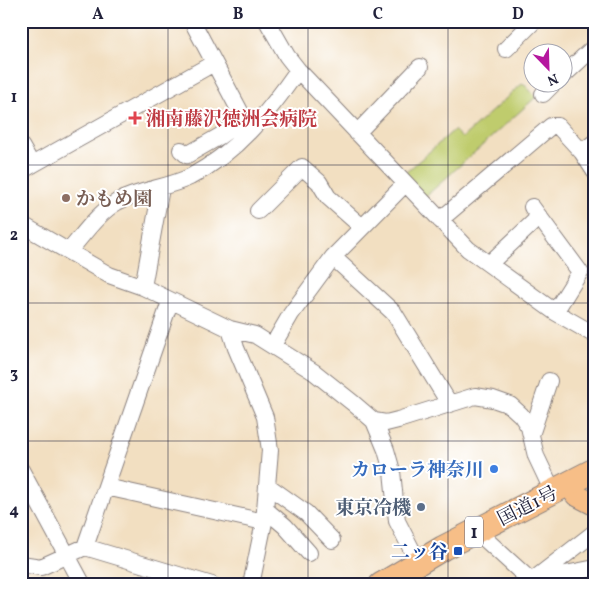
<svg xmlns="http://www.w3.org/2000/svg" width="616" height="606" viewBox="0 0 616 606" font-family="Vollkorn,'Noto Serif JP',serif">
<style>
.green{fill:#bfcc6d;stroke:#707754}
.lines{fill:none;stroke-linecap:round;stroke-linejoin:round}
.minor-casing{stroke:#8a807e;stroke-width:18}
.major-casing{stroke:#8a807e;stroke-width:23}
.highway-casing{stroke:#8a807e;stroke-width:26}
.minor{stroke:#fff;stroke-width:16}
.major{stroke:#f7be87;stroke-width:21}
.highway{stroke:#f7be87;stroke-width:24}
.grid{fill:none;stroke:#22223b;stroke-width:1;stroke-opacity:0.55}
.health-dot{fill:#e0444e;stroke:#fff;stroke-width:2}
.education-dot{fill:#8d6e63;stroke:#fff;stroke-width:2}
.shop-dot{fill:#3f7fe0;stroke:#fff;stroke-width:2}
.service-dot{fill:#5c6f8a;stroke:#fff;stroke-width:2}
.transit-dot{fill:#1a4fb4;stroke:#fff;stroke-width:2}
.labels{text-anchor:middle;stroke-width:4;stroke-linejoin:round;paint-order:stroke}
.shield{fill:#fff;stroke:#646476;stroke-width:1}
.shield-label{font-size:18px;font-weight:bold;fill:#22223b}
.health-label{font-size:19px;font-weight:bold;fill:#be3a42;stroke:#fff;text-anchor:start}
.education-label{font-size:19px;font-weight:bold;fill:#785e54;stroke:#fff;text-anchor:start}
.shop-label{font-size:19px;font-weight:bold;fill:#366cbe;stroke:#fff;text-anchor:end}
.street-label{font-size:19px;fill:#22223b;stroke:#fff}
.service-label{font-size:19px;font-weight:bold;fill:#4e5e75;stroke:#fff;text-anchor:end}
.transit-label{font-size:19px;font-weight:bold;fill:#164399;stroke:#fff;text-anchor:end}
.neatline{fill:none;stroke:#22223b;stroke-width:2}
.grid-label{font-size:16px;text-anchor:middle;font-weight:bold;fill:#22223b}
</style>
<rect width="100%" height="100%" fill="#fff"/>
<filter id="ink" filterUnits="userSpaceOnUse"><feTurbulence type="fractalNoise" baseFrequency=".02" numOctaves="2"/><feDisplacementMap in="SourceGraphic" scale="10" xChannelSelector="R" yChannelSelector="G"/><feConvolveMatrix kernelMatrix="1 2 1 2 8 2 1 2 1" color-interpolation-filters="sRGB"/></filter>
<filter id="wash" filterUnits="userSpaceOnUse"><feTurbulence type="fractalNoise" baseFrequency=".0096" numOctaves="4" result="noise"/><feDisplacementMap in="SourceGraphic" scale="20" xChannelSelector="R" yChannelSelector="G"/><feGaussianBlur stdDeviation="1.12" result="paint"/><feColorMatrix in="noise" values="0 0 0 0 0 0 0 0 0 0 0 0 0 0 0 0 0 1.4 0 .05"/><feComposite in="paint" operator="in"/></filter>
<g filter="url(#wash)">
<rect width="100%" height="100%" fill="#f2dfc1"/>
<path class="green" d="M523,83L536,97L425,197L404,174L454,130L462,138Z"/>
</g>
<g filter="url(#ink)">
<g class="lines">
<defs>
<path id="minor" d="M267,21L287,56L298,70L468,249L555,312L595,335
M506,49L534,21
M564,75L595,46
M543,94L555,82
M357,133L420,67
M21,146L32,165
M181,150L187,155L220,136L242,120L243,117L192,21
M582,152L595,172
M21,171L214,63
M532,207L580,272L555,312
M258,211L302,167L319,182L328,197L362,227
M440,220L551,126H558L582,152L595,142
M21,224L109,275L143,287L230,329L255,335L314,372L353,403L374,421L386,450L392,471L397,521L418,562
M69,251C83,235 98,213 117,202C139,190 167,188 190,177C236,153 269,112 298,70
M333,257L394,313L449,403
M489,264L539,217
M143,287L161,188
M230,329L236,348L265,417L270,450L264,522L251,585
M273,345L291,314L333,257L405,184
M374,421L386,423L398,420L475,396L493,399L510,405L521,415L529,427L536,456L553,492
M531,435L549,381
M21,470L83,585
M268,486L306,513L332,540
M106,487L264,522
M266,510L285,526L309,553
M484,538L531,581L595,568
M85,547L170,302
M21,564L41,567L85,547L212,585
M533,580L595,532"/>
<path id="major" d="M569,484L576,495L595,505"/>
<path id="highway" d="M381,585L443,548L595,470"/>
</defs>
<use href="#minor" class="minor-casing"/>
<use href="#major" class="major-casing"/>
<use href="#highway" class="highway-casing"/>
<use href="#minor" class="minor"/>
<use href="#major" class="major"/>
<use href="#highway" class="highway"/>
</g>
</g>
<path class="grid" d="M168,21V585M308,21V585M448,21V585M21,165H595M21,303H595M21,441H595"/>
<path class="health-dot" d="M132.5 110.5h5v5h5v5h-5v5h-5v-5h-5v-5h5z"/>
<circle class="education-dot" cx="66" cy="198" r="5"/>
<circle class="shop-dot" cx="494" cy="469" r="5"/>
<circle class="service-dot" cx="421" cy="507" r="5"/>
<rect class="transit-dot" x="453" y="546" width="10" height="10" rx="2.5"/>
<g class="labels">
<rect class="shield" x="465" y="516.5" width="18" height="31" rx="4"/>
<g class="shield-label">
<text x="474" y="538">1</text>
</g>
<g class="health-label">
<text x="146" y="125">湘南藤沢徳洲会病院</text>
</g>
<g class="education-label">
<text x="76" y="205">かもめ園</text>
</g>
<g class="shop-label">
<text x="484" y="476">カローラ神奈川</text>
</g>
<g class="street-label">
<text transform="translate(527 505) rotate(-27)" y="7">国道1号</text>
</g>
<g class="service-label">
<text x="411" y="514">東京冷機</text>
</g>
<g class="transit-label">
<text x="448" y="558">二ッ谷</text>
</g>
</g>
<rect width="616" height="606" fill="none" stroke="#fff" stroke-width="55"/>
<g transform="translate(548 68) rotate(157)"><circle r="24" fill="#ffffff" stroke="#a7a7b1"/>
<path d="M0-4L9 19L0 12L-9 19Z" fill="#b5179e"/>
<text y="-8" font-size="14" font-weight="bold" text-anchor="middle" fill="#22223b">N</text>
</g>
<rect x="28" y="28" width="560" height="550" class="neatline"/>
<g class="grid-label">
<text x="98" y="19">A</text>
<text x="238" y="19">B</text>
<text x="378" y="19">C</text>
<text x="518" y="19">D</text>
<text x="14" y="102">1</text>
<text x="14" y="240">2</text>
<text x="14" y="378">3</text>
<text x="14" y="515">4</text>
</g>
</svg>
